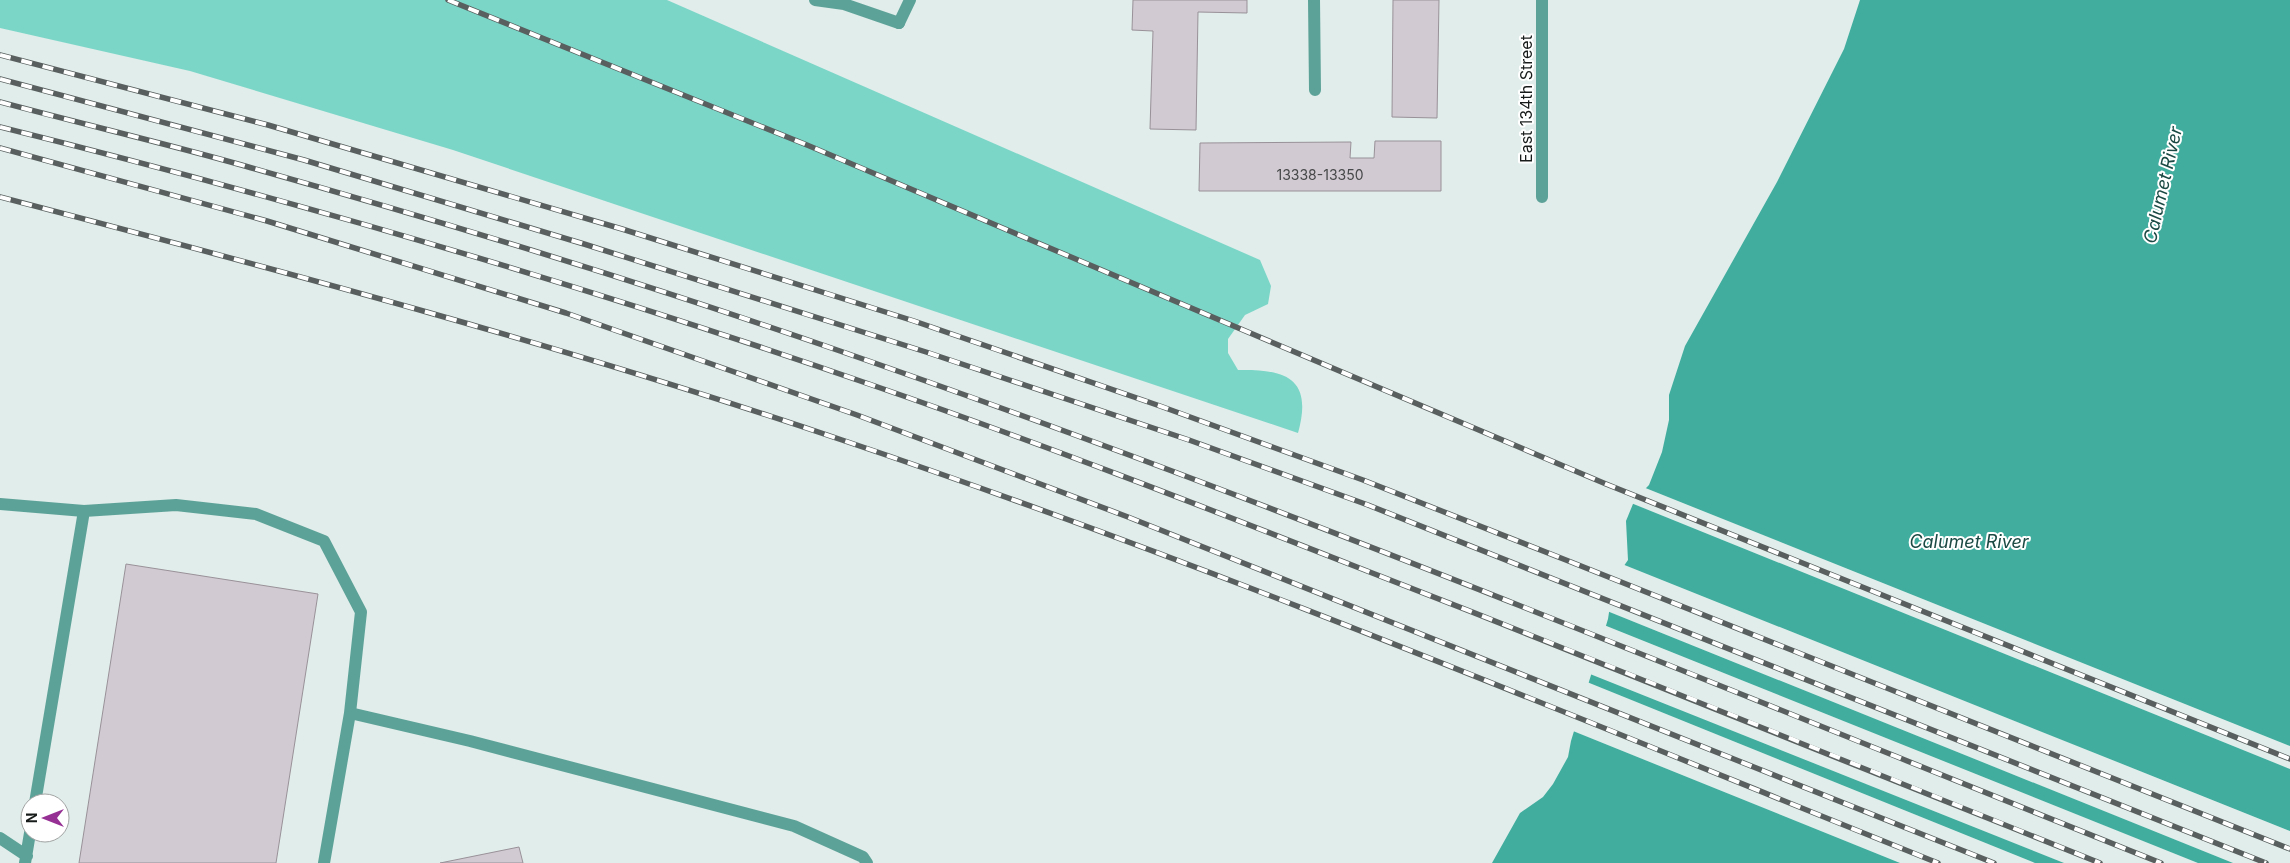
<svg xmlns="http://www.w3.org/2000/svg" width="2290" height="863" viewBox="0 0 2290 863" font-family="Inter,sans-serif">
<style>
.green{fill:#7bd6c8}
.water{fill:#40ad9f}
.pier{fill:#e0edea}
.building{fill:#d2cad2;stroke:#999198}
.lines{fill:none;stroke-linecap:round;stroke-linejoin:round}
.service{stroke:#5da298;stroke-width:12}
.minor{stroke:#5da298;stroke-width:12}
.rail-casing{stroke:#585f5e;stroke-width:5.5}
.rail{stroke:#fff;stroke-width:4;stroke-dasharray:11;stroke-linecap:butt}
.labels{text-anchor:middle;stroke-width:4;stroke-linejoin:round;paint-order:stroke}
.number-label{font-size:14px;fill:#464849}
.street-label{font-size:16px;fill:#171c1b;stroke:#fff}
.water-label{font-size:18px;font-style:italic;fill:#1b4a44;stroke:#fff}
</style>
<rect width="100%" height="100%" fill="#e0edea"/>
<path class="green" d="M0,0H667L1260,260L1271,286L1268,304L1245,315L1228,339V353L1238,370C1287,369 1313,379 1298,433L453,150L190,71L0,28Z"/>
<path class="water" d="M1860,0H2290V863H1492L1520,813L1543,797L1553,784L1568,757L1571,741L1608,619L1614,580L1628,560L1626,521L1635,499L1649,485L1662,452L1669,420V395L1685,346L1777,182L1844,49Z"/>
<path class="pier" d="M1643,487L2290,746V769L1631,503L1633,498Z
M1622,564L2290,831V863H2233L1607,611L1611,579Z
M1604,625L2198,863H2064L1590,674Z
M1587,682L2035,863H1900L1573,731Z"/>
<path class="building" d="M1133,0H1247V13L1198,12L1196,130L1150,129L1153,31L1132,30Z
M1393,0H1439L1437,118L1392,117Z
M1375,141H1441V191H1199L1200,143L1351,142L1350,158H1374Z
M126,564L318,594L276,863H79Z
M519,847L523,863H440Z"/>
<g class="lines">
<path class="service" d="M815,0L844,4L899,23
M0,504L84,511L176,505L256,514L324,541L361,612L350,713L470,741L794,826L863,857L867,863
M35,803L84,511
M0,838L27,856
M25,863L30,833
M324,863L350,713"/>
<path class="minor" d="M1314,0L1315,90
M1542,0V197
M899,23L910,0"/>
<defs>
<path id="rail" d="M448,0L807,145L1606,484L2290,759
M0,55L268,125L622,229L914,321L1160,406L1363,480L1571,562L2290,849
M0,79L304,160L584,244L926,352L1189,440L1368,505L2266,863
M0,102C82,124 164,143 245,166C445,222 644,283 840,351C1286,505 1723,688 2161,863
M0,127C293,200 584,285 869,384C1035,441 1199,505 1362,569C1609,665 1855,764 2100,863
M0,148L267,221L566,313L857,415L1128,517L1994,863
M0,197C283,271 565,346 842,440C1213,565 1575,717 1938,863"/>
</defs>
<use href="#rail" class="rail-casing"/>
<use href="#rail" class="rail"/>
</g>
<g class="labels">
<g class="number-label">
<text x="1320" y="180">13338-13350</text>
</g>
<g class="street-label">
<text transform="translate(1526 99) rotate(-90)" y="6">East 134th Street</text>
</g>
<g class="water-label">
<text transform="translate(2163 185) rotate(-77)" y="6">Calumet River</text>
<text x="1969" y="548">Calumet River</text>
</g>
</g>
<g transform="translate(45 818) rotate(270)"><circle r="24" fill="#ffffff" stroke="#a2a4a4"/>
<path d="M0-4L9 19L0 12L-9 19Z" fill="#973094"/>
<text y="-8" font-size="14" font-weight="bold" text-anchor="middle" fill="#171c1b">N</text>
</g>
</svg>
